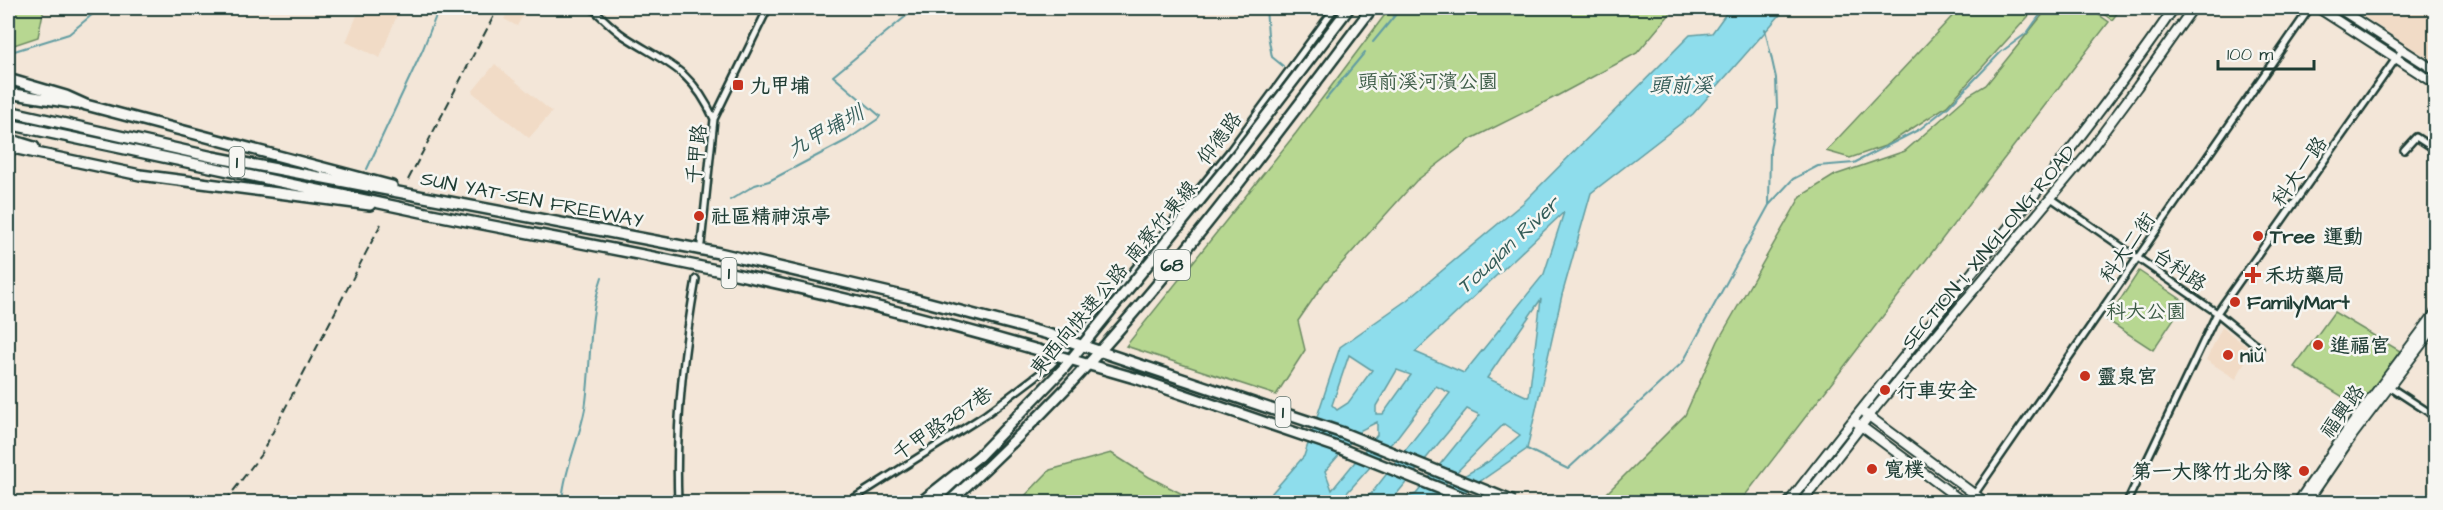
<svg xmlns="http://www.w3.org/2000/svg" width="2443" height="510" viewBox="0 0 2443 510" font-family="'Architects Daughter','LXGW WenKai TC',sans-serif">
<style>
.built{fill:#f1dbc6}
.green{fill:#b7d791;stroke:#6b8a62;stroke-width:1.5}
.water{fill:#8eddec;stroke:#629da2;stroke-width:1.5;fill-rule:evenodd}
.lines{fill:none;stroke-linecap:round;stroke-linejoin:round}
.stream{stroke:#629da2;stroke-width:2}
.street-tunnel{stroke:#c9c4b7;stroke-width:5;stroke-dasharray:5 2.5;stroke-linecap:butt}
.street-casing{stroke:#1f3d34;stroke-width:10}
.secondary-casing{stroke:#1f3d34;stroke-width:12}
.highway-casing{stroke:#1f3d34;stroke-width:14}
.street{stroke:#f6f6f2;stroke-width:5}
.secondary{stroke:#f6f6f2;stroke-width:8}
.highway{stroke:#f6f6f2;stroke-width:9}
.rail{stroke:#1f3d34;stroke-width:2;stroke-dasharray:9 4.5;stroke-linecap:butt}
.highway-bridge-casing{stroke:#1f3d34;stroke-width:14;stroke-linecap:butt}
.highway-bridge{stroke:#f6f6f2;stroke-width:9}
.poi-dot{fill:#c8321e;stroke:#f6f6f2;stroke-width:2}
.labels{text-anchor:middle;stroke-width:5;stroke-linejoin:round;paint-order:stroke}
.shield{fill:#f6f6f2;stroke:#60746d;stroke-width:1.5}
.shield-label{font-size:18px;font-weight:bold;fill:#1f3d34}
.park-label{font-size:20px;fill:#3d5c47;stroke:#f6f6f2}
.poi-label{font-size:20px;font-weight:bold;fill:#1f3d34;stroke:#f6f6f2;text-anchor:start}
.street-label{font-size:20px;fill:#1f3d34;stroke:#f6f6f2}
.water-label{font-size:21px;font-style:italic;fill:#355d59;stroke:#f6f6f2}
</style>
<rect width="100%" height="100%" fill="#f3e6d8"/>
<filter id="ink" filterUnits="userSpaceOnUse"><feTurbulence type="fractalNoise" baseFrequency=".0167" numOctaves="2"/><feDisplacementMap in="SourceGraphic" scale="12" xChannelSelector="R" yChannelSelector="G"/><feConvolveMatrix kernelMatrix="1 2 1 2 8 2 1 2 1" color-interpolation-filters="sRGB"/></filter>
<g filter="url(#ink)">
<path class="built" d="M360,8H400L380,58L346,42Z
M510,8H527L517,26L504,19Z
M2351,8H2435V62L2407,45Z
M495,64L552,112L529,138L472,92Z
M2222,327L2251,350L2236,379L2206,360Z"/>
<path class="green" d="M8,8H44L38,37L8,47Z
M1390,8H1675L1637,53L1555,97L1471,139L1416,181L1324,283L1298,321L1305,350L1276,395L1126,346L1296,133Z
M1960,8H2036L1947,106L1885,146L1850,158L1826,151Z
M2048,8H2089L2109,22L1740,502H1598L1685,415L1718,341L1801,196L1835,175L1905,151L1969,95L1986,85Z
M2095,8H2121L2112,20Z
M2139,271L2185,302L2153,350L2107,320Z
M2334,312L2400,351L2361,408L2294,367Z
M1111,453L1149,477L1198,502H1019L1050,470Z"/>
<path class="water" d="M1730,8H1786L1693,114L1591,193L1562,295L1527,449L1450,502H1392L1416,494L1480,415L1467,409L1390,502H1355L1371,494L1450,393L1436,386L1398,436L1345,495V502H1264L1304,456L1340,347L1407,300L1523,203L1690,35L1712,33ZM1564,212L1544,274L1464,373L1415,352ZM1541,299L1529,396L1528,397L1487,378ZM1349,355L1372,370L1348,403L1337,410L1332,405ZM1397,370L1411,375L1383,414H1376V406ZM1377,422V435L1332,490L1325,471L1361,430ZM1504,424L1520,435L1488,462L1438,491Z"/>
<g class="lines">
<path class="stream" d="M1266,8L1268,35L1272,57L1283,66
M1765,29L1776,78L1777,108L1770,150L1769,205
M1373,42L1401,8
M8,53L69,34L100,8
M1326,99L1365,52
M367,169L423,49L439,8
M730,200L755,185L769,181L847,140L878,119L880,116L833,76L916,8
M1527,449L1568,469L1683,362L1769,205L1793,179L1818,166L1854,163L1920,129L1948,107L2001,52L2027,33L2045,8
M562,502C564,471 579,440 585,409C592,365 587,320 602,277"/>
<path class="street-tunnel" d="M696,279L701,249"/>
<defs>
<path id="street" d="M592,8C602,17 612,28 624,36C667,64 691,68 714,119
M2404,150L2416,137L2436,150
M2051,198L2217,313L2260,348
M701,244L714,119L768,8
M2387,385L2436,417
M2429,413L2436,405
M678,502C675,428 683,352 696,279
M848,502L985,415L1051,365L1087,328L1229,152L1335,8
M1969,502L2310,8
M2127,502L2217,313L2402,50"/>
<path id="secondary" d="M2318,8L2436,84
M2338,8L2436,71
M1866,414L1985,502
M1857,423L1963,502
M1789,502C1915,336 2056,180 2174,8
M1802,502L1876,407L2085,157L2137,87L2193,8
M2298,502L2346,432L2436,312
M2307,502L2352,436L2436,325"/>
<path id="highway" d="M8,79L66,96L86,105L392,186
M8,93L78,104
M8,111L213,157L719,253L911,298L1048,334
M8,124C144,154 281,181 417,211C504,229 591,244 677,262C799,286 919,316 1038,350
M8,139L34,147
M8,147L140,175L370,205
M921,502L979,456
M935,502L968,470"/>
</defs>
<use href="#street" class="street-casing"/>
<use href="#secondary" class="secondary-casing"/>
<use href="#highway" class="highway-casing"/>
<use href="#street" class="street"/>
<use href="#secondary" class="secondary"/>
<use href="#highway" class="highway"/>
<path class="rail" d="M408,180L498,8
M225,502L262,453L278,422L383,220"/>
<defs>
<path id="highway-bridge" d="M1048,334L1343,433L1514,502
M1038,350L1138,379L1334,446L1474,502
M979,456L1064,368L1238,153L1349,8
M949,502C990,465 1030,426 1069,385C1179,267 1275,136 1372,8"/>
</defs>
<use href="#highway-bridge" class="highway-bridge-casing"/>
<use href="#highway-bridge" class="highway-bridge"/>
</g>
</g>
<g class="poi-dot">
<rect x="732" y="79" width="12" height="12" rx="3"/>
<circle cx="699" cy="216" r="6"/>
<circle cx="2258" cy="236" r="6"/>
<path d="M2250 266h6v6h6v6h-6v6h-6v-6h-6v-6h6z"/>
<circle cx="2235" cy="302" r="6"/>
<circle cx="2318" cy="345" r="6"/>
<circle cx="2228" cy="355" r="6"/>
<circle cx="2085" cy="376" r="6"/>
<circle cx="1885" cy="390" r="6"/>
<circle cx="1872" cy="469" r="6"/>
<circle cx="2304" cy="471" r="6"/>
</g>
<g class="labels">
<g class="shield">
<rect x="229.5" y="147" width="15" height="30" rx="4.5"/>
<rect x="1154" y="250" width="36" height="30" rx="4.5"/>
<rect x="721.5" y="258" width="15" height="30" rx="4.5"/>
<rect x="1275.5" y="397" width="15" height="30" rx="4.5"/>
</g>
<g class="shield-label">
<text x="237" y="168">1</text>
<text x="1172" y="271">68</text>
<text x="729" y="279">1</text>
<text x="1283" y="418">1</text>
</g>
<g class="park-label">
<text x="1428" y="88">頭前溪河濱公園</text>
<text x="2146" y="318">科大公園</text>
</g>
<g class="poi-label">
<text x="750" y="92">九甲埔</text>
<text x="711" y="223">社區精神涼亭</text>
<text x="2270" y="243">Tree 運動</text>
<text x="2265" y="282">禾坊藥局</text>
<text x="2247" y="309">FamilyMart</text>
<text x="2330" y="352">進福宮</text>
<text x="2240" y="362">niǔ</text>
<text x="2097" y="383">靈泉宮</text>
<text x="1897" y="397">行車安全</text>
<text x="1884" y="476">寬樸</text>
<text x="2292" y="478" text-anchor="end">第一大隊竹北分隊</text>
</g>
<g class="street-label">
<text transform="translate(1219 138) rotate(-53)" y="7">仰德路</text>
<text transform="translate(696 154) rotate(-84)" y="7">千甲路</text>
<text transform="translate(2299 171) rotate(-55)" y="7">科大一路</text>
<text transform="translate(532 199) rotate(11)" y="7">SUN YAT-SEN FREEWAY</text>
<text transform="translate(1988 247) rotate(-50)" y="7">SECTION 1, XINGLONG ROAD</text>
<text transform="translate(2127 247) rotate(-55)" y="7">科大二街</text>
<text transform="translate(2180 269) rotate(35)" y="7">台科路</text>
<text transform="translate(1113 278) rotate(-50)" y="7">東西向快速公路 南寮竹東線</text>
<text transform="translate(2342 411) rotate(-54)" y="7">福興路</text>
<text transform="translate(942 423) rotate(-34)" y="7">千甲路387巷</text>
</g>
<g class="water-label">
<text x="1681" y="92">頭前溪</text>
<text transform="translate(825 131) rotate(-29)" y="7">九甲埔圳</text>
<text transform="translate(1508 245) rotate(-43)" y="7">Touqian River</text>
</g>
</g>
<rect width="2443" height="510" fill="none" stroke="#f6f6f2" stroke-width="30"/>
<rect x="15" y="15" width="2413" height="480" fill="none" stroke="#1f3d34" stroke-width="2" filter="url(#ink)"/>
<path d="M2218 60v9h96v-9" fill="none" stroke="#1f3d34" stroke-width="3"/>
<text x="2227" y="60" font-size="18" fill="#1f3d34" stroke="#f6f6f2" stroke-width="4.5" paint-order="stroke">100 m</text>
</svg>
